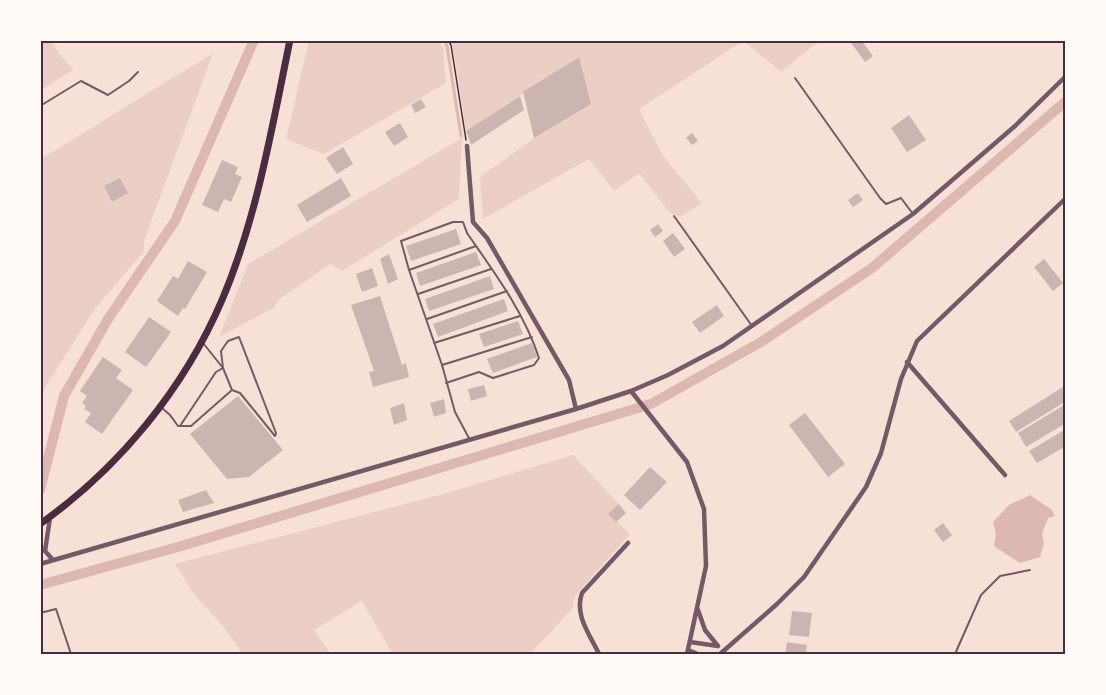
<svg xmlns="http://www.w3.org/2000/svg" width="1106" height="695" viewBox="0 0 1106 695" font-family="'Varela Round',sans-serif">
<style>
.green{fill:#ebcfc5}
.water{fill:#dcb8b0}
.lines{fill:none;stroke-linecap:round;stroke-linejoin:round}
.stream{stroke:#dcb8b0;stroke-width:3}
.canal{stroke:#dcb8b0;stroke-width:10}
.building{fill:#ccb4b1}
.path{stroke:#4a2c40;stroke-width:1.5}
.service{stroke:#755966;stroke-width:2}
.minor{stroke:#755966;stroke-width:4.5}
.secondary{stroke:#4a2c40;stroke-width:7}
.neatline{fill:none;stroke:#4a2c40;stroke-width:2}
</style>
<rect width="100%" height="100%" fill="#f7e1d7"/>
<path class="green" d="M41,40L50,41L73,70L41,90Z
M309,40L439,41L443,49L446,83L324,154L286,139Z
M452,41H743L639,109L663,156L702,203L680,217L669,212L639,173L614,191L589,159L483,219L480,177L534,138L590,104L578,57L466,131Z
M744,41H819L781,72Z
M213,53L144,241V251L94,310L41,394V159Z
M462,138L459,199L342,271L330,264L278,300L275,307L219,337L248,264Z
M573,455L619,504L609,514L630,534L575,596L573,608L530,654H393L362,601L314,630L331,654H243L223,626L196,597L175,564L447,493Z"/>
<path class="water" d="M1030,495L1052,510L1055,516L1048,518L1042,533L1044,543L1040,557L1020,563L994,546L996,534L993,522L1009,505Z"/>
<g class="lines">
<path class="stream" d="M444,40L447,46L461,136"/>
<path class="canal" d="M40,490L64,396L108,319L175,221L254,40
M40,585L178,547L651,404L761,342L872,268L1066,101"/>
</g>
<path class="building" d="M849,40H861L873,56L865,62Z
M579,57L591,104L534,138L523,92Z
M520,96L524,110L471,145L466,131Z
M421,99L426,107L415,113L411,105Z
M909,115L926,140L907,152L891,128Z
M400,123L408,137L394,146L385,132Z
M692,133L698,141L692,145L686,138Z
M343,147L353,164L337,174L326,158Z
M222,160L238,167L235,174L242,177L231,202L224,199L218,212L202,205Z
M120,178L128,193L112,202L104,186Z
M341,178L351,196L307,222L297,205Z
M858,193L863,200L853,207L848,200Z
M658,224L663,231L655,237L650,230Z
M456,229L461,244L411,261L406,246Z
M673,233L685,249L674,257L663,241Z
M476,252L481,265L420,286L416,273Z
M389,254L398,279L388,284L380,259Z
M1044,259L1063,283L1053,291L1034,267Z
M188,261L207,272L185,309L183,308L178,316L157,301L173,276L178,279Z
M372,268L378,286L362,292L356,274Z
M490,276L494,289L429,311L425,299Z
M380,296L402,365L406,363L409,377L373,387L369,372L374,371L351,305Z
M504,299L508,311L438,337L433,324Z
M717,305L724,316L700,333L692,322Z
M149,317L171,332L146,367L125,352Z
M518,321L523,334L484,347L479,334Z
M532,343L537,357L493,373L487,359Z
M103,357L122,370L116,378L133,390L102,434L85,422L91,413L84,409L86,406L82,403L87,396L80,391Z
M484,385L487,396L471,401L468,389Z
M1066,385V401L1016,432L1009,421Z
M238,396L283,450L249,477L227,479L190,434Z
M444,399L446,413L434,417L430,403Z
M404,403L407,420L394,425L390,408Z
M1066,404V423L1026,447L1018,433Z
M805,413L845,464L828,477L789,425Z
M1066,429V446L1037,463L1029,451Z
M650,467L667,482L640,510L624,495Z
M206,490L214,503L183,512L178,500Z
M619,504L626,513L616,522L608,514Z
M943,523L952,535L943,542L934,530Z
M792,611L812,613L809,637L789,635Z
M787,642L807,645L806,654H785Z"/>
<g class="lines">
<path class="path" d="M448,40L451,45L466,140"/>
<path class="service" d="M795,78L880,198L886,204L901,198L913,214
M40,106L81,81L108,95L129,81L138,72
M674,216L752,326
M409,270L476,246
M418,294L491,269
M427,319L507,291
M434,343L520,316
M442,365L532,337
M446,383L479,372L493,378L534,365L539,358C524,312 494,272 467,233L463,222H453L401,241L409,270L442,365L455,412L470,440
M162,408L170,415L178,426H191L232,390L223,368L203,343
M180,426L216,372L223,368L221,351L228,341L239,337L276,433L275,436L240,393L232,390
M40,613L56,609L71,654
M955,654L981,595L1000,576L1030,570"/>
<path class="minor" d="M467,146L473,222L487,238L569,380L576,409
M907,362L1005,475
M631,391L687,462L704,509L706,566L687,654
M50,518L45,551L53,560
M40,564L576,409L631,391L668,375L723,346L913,214L1015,126L1066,76
M698,610L705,630L718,646
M690,642L718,646
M688,650L698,654
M599,654C590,635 574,615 582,593L628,543
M720,654L777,604L804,577L866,487L881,453L901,379L917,341L1066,198"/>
<path class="secondary" d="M40,524C119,468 184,389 222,300C257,218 272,127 290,40"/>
</g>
<rect width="1106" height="695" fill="none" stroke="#fffaf5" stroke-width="84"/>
<rect x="42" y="42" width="1022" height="611" class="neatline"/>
</svg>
